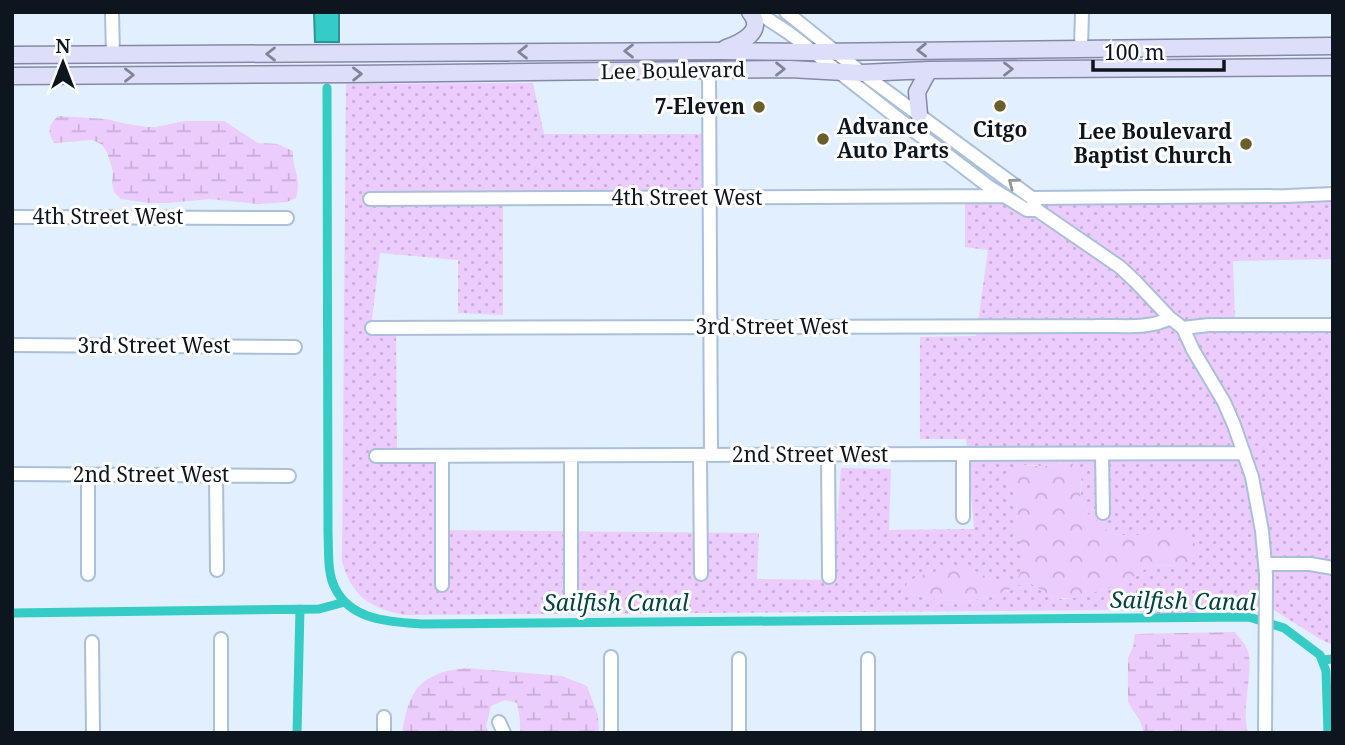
<svg xmlns="http://www.w3.org/2000/svg" width="1345" height="745" viewBox="0 0 1345 745" font-family="'Noto Serif',serif">
<style>
.grass{fill:url(#grass-dots);fill-rule:evenodd}
.forest{fill:url(#forest-crowns)}
.wetland{fill:url(#wetland-marsh)}
.water{fill:#35ccc6;stroke:#299594;stroke-width:2}
.lines{fill:none;stroke-linecap:round;stroke-linejoin:round}
.canal{stroke:#35ccc6;stroke-width:9}
.minor-casing{stroke:#aabfd8;stroke-width:16}
.major-casing{stroke:#8589a8;stroke-width:19}
.minor{stroke:#fff;stroke-width:12}
.major{stroke:#dddef8;stroke-width:16}
.oneway{stroke:#7f8496}
.oneway2{stroke:#92969a}
.poi-dot{fill:#695f2b;stroke:#fff;stroke-width:2.5}
.labels{text-anchor:middle;stroke-width:6;stroke-linejoin:round;paint-order:stroke}
.street-label{font-size:21px;fill:#0d151e;stroke:#fff}
.poi-label{font-size:21px;font-weight:bold;fill:#0d151e;stroke:#fff;text-anchor:end}
.water-label{font-size:23px;font-style:italic;fill:#004442;stroke:#fff}
</style>
<defs>
<pattern id="grass-dots" width="8" height="8" patternUnits="userSpaceOnUse" patternTransform="scale(1.75)"><rect width="8" height="8" fill="#eccbfd"/><path d="M2 2h.1M6 6h.1" fill="none" stroke="#c9add8" stroke-width="1.8" stroke-linecap="round"/></pattern>
<pattern id="forest-crowns" width="20" height="18" patternUnits="userSpaceOnUse" patternTransform="scale(1.75)"><rect width="20" height="18" fill="#eccbfd"/><path d="M2 6a3 3 0 1 1 6 0M12 15a3 3 0 1 1 6 0" fill="none" stroke="#c9add8"/></pattern>
<pattern id="wetland-marsh" width="20" height="14" patternUnits="userSpaceOnUse" patternTransform="scale(1.75)"><rect width="20" height="14" fill="#eccbfd"/><path d="M1 5h8M5 5V1M11 12h8M15 12V8" fill="none" stroke="#c9add8"/></pattern>
</defs>
<rect width="100%" height="100%" fill="#e2effe"/>
<path class="grass" d="M533,83L544,134H711L710,196L503,199V315L458,313V260L380,253L371,327L396,328L397,454L448,461L437,530L759,533L757,579L833,580L841,468L891,469L889,530L974,529L966,439H920V337L976,336L988,250L965,247V195H992L1035,215L1117,271L1179,332L1220,405L1240,455L1252,501L1260,564L1261,609H1223L1177,615L1116,610L405,615C370,608 352,597 342,561L346,84ZM1067,463L1076,464L1082,482L1080,501L1091,516L1105,529L1113,534L1123,535H1142L1151,531H1179L1200,548L1181,566L1152,565L1120,585L1073,598L1063,599L1054,598L1030,583L1021,584L995,596L967,601L937,600L909,593L941,571L967,567L991,579L1017,582L1026,557L1016,533L1018,524L1016,514L1018,495L1011,489V472C1024,461 1029,466 1043,466C1051,465 1059,463 1067,463Z
M1333,190V259L1233,261L1235,321L1333,322V645L1320,639L1274,610H1270L1261,499L1187,326L1042,207L1037,198Z"/>
<path class="forest" d="M1067,463L1076,464L1082,472L1080,501L1091,516L1105,529L1113,534L1123,535H1142L1151,531H1180L1200,548L1199,557L1182,566L1152,565L1120,585L1073,598H1054L1030,583L1021,584L995,596L967,601L937,600L909,593L906,584C918,572 936,575 949,565L967,567L991,579L1017,581L1026,557L1016,533L1018,524L1016,514L1018,495L1011,489L1007,480C1017,458 1025,467 1044,466C1052,465 1059,463 1067,463Z"/>
<path class="wetland" d="M58,116L106,119L127,124L147,127H156L185,121H224L258,143L277,144L293,151C292,170 302,176 296,198L287,202L258,204L209,199L169,203H150L121,199L114,192L112,183L113,171L107,152L101,144L92,140L54,143C47,131 48,126 58,116Z
M1235,632C1240,639 1248,647 1249,655C1252,681 1241,708 1248,733H1144L1140,721L1128,702V658L1133,647L1135,634Z
M466,668L562,676L587,686L598,716L599,733H520V720L517,703L505,700L491,706L486,726L489,733H402C407,707 410,685 438,674C446,670 457,670 466,668Z"/>
<path class="water" d="M314,12H339V42H315Z"/>
<g class="lines">
<path class="canal" d="M327,88L328,534C329,551 327,573 335,588C351,621 391,622 423,624L1249,617L1284,628L1320,655L1326,671L1328,733
M12,613L319,609L345,602
M1322,660L1333,659
M297,733L300,609"/>
<defs>
<path id="minor" d="M112,12L113,55
M757,12L789,33L918,134L941,150L988,186L1027,210H1037
M786,12L862,73L1032,198L1037,210L1120,267L1135,281L1170,318L1183,328L1193,350L1224,402L1234,425L1252,477L1262,531L1266,575L1265,733
M1081,48L1082,12
M709,70L711,455
M1032,198L1287,196L1333,194
M370,199L1003,196
M12,217L287,218
M372,328L1095,326C1119,325 1149,330 1170,318
M1183,328L1209,325H1333
M12,345L295,347
M1102,454L1103,513
M700,455L701,574
M828,455L829,577
M376,456L1244,453
M442,456V585
M571,456V594
M12,474L289,476
M216,476L217,570
M963,517V455
M1265,564H1310L1333,568
M88,574V475
M221,639V733
M92,642L93,733
M611,657V733
M739,659V733
M868,659V733
M384,717V733
M499,722L504,733"/>
<path id="major" d="M726,48C741,43 766,31 750,12
M12,55L719,51L813,52L1333,46
M12,76L352,74L790,69L862,73L929,70L1333,67
M919,114L917,92L929,70"/>
</defs>
<use href="#minor" class="minor-casing"/>
<use href="#major" class="major-casing"/>
<use href="#minor" class="minor"/>
<use href="#major" class="major"/>
</g>
<defs><path id="oneway-chevron" d="M-2-3.5L2.5 0L-2 3.5" fill="none" stroke-width="1.6" stroke-linecap="round" stroke-linejoin="round" transform="scale(1.75)"/></defs>
<g class="oneway">
<use href="#oneway-chevron" transform="translate(922 50) rotate(179)"/>
<use href="#oneway-chevron" transform="translate(629 51) rotate(180)"/>
<use href="#oneway-chevron" transform="translate(523 52) rotate(180)"/>
<use href="#oneway-chevron" transform="translate(271 54) rotate(180)"/>
<use href="#oneway-chevron" transform="translate(780 69)"/>
<use href="#oneway-chevron" transform="translate(1008 69)"/>
<use href="#oneway-chevron" transform="translate(357 74) rotate(-1)"/>
<use href="#oneway-chevron" transform="translate(129 75)"/>
</g>
<use class="oneway2" href="#oneway-chevron" transform="translate(1013 183) rotate(-143)"/>
<g class="poi-dot">
<circle cx="1000" cy="106" r="7"/>
<circle cx="759" cy="107" r="7"/>
<circle cx="823" cy="139" r="7"/>
<circle cx="1246" cy="144" r="7"/>
</g>
<g class="labels">
<g class="street-label">
<text transform="translate(673 71) rotate(-1)" y="7">Lee Boulevard</text>
<text x="687" y="205">4th Street West</text>
<text x="108" y="224">4th Street West</text>
<text x="772" y="334">3rd Street West</text>
<text x="154" y="353">3rd Street West</text>
<text x="810" y="462">2nd Street West</text>
<text x="151" y="482">2nd Street West</text>
</g>
<g class="poi-label">
<text x="745" y="114">7-Eleven</text>
<text x="837" y="134" text-anchor="start">Advance<tspan x="837" dy="24">Auto Parts</tspan></text>
<text x="1000" y="137" text-anchor="middle">Citgo</text>
<text x="1232" y="139">Lee Boulevard<tspan x="1232" dy="24">Baptist Church</tspan></text>
</g>
<g class="water-label">
<text transform="translate(1183 601) rotate(1)" y="8">Sailfish Canal</text>
<text x="616" y="611">Sailfish Canal</text>
</g>
</g>
<rect width="1345" height="745" fill="none" stroke="#0d151e" stroke-width="28"/>
<g transform="translate(63 63)" stroke="#ffffff" stroke-width="5" paint-order="stroke">
<path d="M0-5L12 26L0 18L-12 26Z" fill="#0d151e"/>
<text y="-10" font-size="19" font-weight="bold" text-anchor="middle" fill="#0d151e">N</text>
</g>
<path d="M1093 60v10h131v-10" fill="none" stroke="#0d151e" stroke-width="3.5"/>
<text x="1104" y="60" font-size="21" fill="#0d151e" stroke="#ffffff" stroke-width="5" paint-order="stroke">100 m</text>
</svg>
